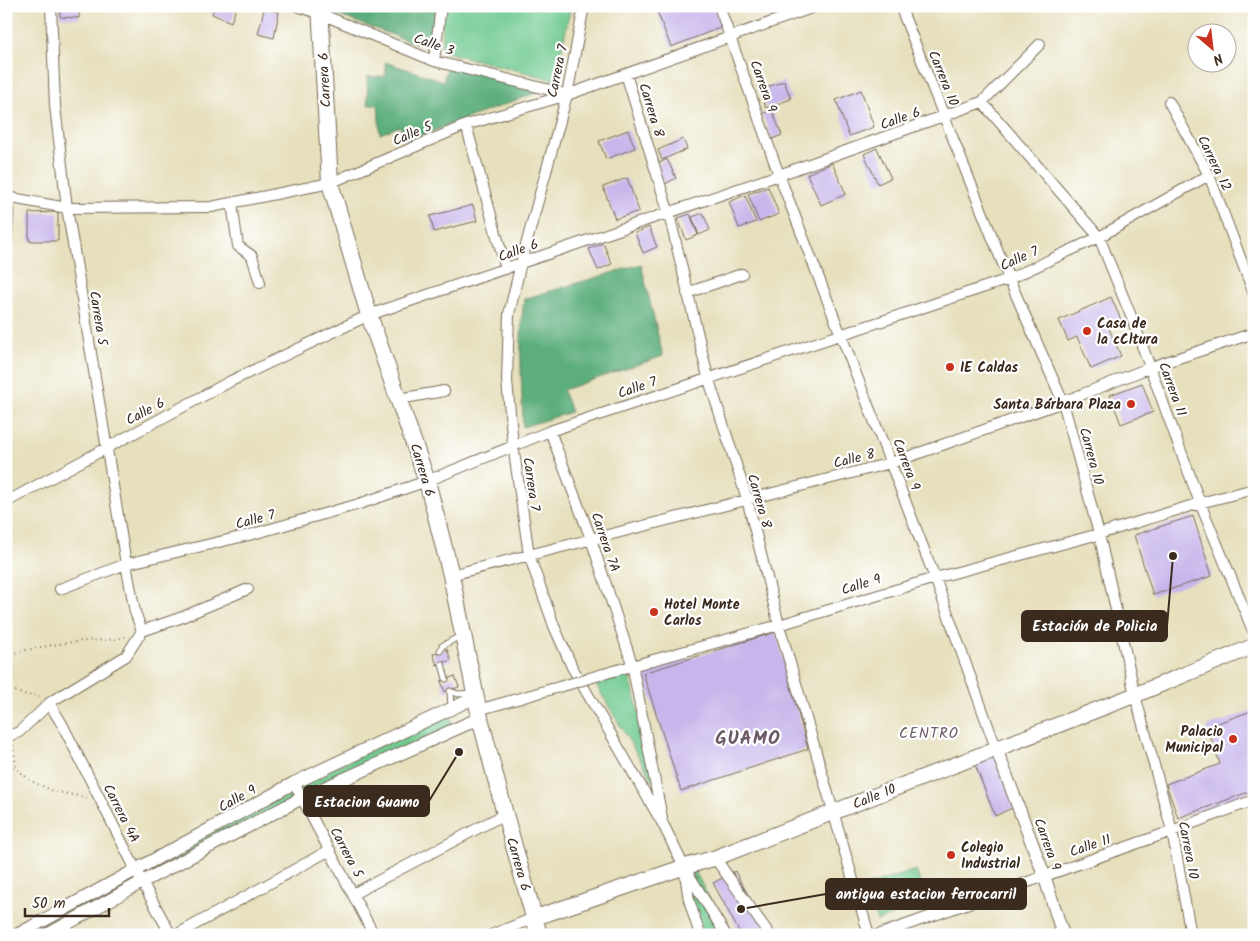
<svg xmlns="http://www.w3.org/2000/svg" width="1260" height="941" viewBox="0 0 1260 941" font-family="Kalam,sans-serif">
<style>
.green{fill:#71ca91;stroke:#567a58}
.forest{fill:#5cae7b;stroke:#4c6c4c}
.building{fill:#c7b6eb}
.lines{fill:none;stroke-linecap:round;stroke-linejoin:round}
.service-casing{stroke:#776a56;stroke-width:7}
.minor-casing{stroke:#776a56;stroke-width:12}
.tertiary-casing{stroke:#776a56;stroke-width:14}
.secondary-casing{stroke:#776a56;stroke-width:17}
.primary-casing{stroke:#776a56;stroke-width:18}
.path{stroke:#776a56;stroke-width:2;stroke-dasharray:1 4;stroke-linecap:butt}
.service{stroke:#fff;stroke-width:5}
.minor{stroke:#fff;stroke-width:10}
.tertiary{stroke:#fff;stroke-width:12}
.secondary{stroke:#fff;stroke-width:15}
.primary{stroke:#fff;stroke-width:16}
.minor-bridge-casing{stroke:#776a56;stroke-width:12;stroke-linecap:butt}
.minor-bridge{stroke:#fff;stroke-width:10}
.poi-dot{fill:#c8321e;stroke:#fff;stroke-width:2}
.labels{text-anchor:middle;stroke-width:4.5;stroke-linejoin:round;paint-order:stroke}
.street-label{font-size:14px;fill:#3b2a1e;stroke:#fff}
.poi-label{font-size:14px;font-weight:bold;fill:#3b2a1e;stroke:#fff;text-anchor:start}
.neighbourhood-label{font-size:15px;letter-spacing:1px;fill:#6c5b66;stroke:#fff}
.district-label{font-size:19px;font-weight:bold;letter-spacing:1px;fill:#6c5b66;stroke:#fff}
.leader{fill:none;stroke:#3b2a1e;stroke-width:2}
.callout-dot{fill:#3b2a1e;stroke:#fff;stroke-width:2}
.callout{fill:#3b2a1e;stroke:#3b2a1e;stroke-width:2}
.callout-label{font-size:15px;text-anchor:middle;font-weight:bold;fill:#fff}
</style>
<rect width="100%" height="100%" fill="#fff"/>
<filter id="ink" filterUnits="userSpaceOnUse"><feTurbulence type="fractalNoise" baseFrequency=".02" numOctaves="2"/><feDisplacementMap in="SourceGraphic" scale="10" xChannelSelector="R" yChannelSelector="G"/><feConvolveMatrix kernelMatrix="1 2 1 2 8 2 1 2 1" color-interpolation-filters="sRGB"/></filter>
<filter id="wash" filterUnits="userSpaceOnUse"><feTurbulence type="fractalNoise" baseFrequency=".0096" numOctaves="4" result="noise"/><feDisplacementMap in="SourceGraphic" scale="20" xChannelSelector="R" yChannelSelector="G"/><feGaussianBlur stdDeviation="1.12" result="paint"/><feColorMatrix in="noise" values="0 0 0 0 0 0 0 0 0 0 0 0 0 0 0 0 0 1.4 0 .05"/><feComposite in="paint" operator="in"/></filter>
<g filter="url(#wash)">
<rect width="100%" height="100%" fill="#e6e0bd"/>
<path class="green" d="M443,6H571L555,80L441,51Z
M629,673L657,788L595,683Z
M449,714L453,726L303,794L299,784Z
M292,789L297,797L149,876L145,868Z
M694,869L728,935H703L682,874Z
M916,870L927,904L877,921L866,886Z
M129,876L134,884L42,935H22Z"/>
<path class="forest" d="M329,6H436L431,49L329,12Z
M385,62L443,81L449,63L549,88L406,141L400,126L380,134L378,104L368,105L367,77L386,76Z
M641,264L663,356L563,390L571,412L523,427C522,385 518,341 524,299Z"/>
<g id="blocks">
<path class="building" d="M60,6H79V18L60,17Z
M215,6H237L231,22L212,14Z
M655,6H714L722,27L671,47Z
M264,9L279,12L274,38L258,34Z
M784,81L791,99L766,108L760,90Z
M861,90L874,127L849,136L836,100Z
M772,110L782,135L772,139L762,114Z
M628,130L635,148L606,159L599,141Z
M683,139L687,149L662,160L658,150Z
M877,148L891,178L878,184L864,154Z
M667,159L676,178L665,184L656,165Z
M832,163L846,194L821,205L807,174Z
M627,178L639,211L615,219L603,187Z
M768,187L779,214L759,222L748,194Z
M745,195L756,222L739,228L729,202Z
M473,205L477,221L434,232L430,216Z
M6,207L14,208L12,245L6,244Z
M58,212V241H29V213Z
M703,213L710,230L699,235L692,217Z
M690,214L698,235L686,240L678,218Z
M649,227L657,247L643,253L635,233Z
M603,243L612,264L598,270L589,249Z
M1111,297L1121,320L1108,326L1121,356L1091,369L1077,337L1068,341L1059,320Z
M1142,383L1153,412L1121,424L1110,395Z
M1193,516L1212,576L1153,595L1134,535Z
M776,632L808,749L681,791L643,673Z
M447,649L451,660L437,665L433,654Z
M455,676L459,687L445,692L441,681Z
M1254,710V790L1178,818L1166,784L1220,764L1207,727Z
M996,753L1014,807L995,816L974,762Z
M735,871L770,935H741L713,883Z"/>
</g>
</g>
<g filter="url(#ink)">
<use href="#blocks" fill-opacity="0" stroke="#776a56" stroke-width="1"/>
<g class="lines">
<defs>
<path id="service" d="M440,651L442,646L460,636
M442,664L446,679
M451,708L450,691L458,694L473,693"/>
<path id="minor" d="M51,6L55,106L67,208L126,564L135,612L142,631
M297,6L321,14L434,61L566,94
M584,6L567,95L521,263L509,314L507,381L513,445L529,555L554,626L572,667L664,826L684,867L689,900L700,935
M719,6L779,175L935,578L996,748
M900,6L1009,279L1063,402L1099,534L1135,695L1172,831L1191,935
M434,61L441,6
M626,74L669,214L708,377L747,499L779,625L869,935
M982,102L1099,237L1133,321L1200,503L1254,633
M1169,102L1209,175L1254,294
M466,125L506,269
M6,197L67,208L211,207L330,183L466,125L567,95L817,6
M232,203L238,246L252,256L260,283
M687,293L742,274
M399,399L444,391
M550,431L591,539L632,664L662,818
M6,502L231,381L369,315L779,175L982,102L1040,44
M451,575L891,463L1063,402L1151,367L1254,333
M60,589L126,564L253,534L359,504L427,481L550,431L1009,279L1099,237L1209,175
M603,674L779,625L935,578L1099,534L1200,503L1254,489
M49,703L62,724L142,882L171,935
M478,710L566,685
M6,737L19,732L52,701L126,656L142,631L180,618L248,589
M294,783L374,935
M715,858L770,935
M686,870L726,935
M353,894L505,814
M176,935L330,850
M491,935L534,918
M878,935L1172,831L1254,800"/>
<path id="tertiary" d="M996,748L1044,875L1063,935
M17,935L294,783L476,697
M47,935L142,882L302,798L480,718"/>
<path id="secondary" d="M534,918L684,867L715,858L1135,695L1254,646"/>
<path id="primary" d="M320,6L330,183L369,315L427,481L451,575L480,718L505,814L539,935"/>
</defs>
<use href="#service" class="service-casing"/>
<use href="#minor" class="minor-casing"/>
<use href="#tertiary" class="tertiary-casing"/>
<use href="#secondary" class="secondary-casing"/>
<use href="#primary" class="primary-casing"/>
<path class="path" d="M6,655C32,648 56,644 82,641C96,640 111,641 125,637
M6,687L22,694L40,696
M6,715L9,723
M13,745L16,768
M6,760L31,781L53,791L88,798"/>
<use href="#service" class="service"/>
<use href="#minor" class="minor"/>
<use href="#tertiary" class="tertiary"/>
<use href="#secondary" class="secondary"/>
<use href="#primary" class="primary"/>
<defs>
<path id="minor-bridge" d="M566,685L603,674"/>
</defs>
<use href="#minor-bridge" class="minor-bridge-casing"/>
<use href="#minor-bridge" class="minor-bridge"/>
</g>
</g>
<g class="poi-dot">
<circle cx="1087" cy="331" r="5"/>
<circle cx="950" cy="367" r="5"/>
<circle cx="1131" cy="404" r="5"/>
<circle cx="654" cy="612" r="5"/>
<circle cx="1233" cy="739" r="5"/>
<circle cx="951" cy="855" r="5"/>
</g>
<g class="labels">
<g class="street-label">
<text transform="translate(434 44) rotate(19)" y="5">Calle 3</text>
<text transform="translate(557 71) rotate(-78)" y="5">Carrera 7</text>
<text transform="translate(944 78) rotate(68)" y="5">Carrera 10</text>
<text transform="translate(324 80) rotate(-93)" y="5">Carrera 6</text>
<text transform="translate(764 86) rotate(70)" y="5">Carrera 9</text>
<text transform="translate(652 110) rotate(73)" y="5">Carrera 8</text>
<text transform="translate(900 118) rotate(-20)" y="5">Calle 6</text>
<text transform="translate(412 133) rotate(-23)" y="5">Calle 5</text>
<text transform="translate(1215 163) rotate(64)" y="5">Carrera 12</text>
<text transform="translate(518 250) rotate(-20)" y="5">Calle 6</text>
<text transform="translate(1019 258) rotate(-24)" y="5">Calle 7</text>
<text transform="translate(99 318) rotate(81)" y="5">Carrera 5</text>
<text transform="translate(637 387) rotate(-19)" y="5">Calle 7</text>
<text transform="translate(1173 389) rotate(70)" y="5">Carrera 11</text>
<text transform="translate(145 411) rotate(-28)" y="5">Calle 6</text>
<text transform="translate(1092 456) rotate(75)" y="5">Carrera 10</text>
<text transform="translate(854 458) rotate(-14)" y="5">Calle 8</text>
<text transform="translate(907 464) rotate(69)" y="5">Carrera 9</text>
<text transform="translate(423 470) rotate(73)" y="5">Carrera 6</text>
<text transform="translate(532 484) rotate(82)" y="5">Carrera 7</text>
<text transform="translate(760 501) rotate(74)" y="5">Carrera 8</text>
<text transform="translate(255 519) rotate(-15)" y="5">Calle 7</text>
<text transform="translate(606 542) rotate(71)" y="5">Carrera 7A</text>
<text transform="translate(861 584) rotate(-17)" y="5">Calle 9</text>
<text transform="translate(874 796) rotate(-22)" y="5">Calle 10</text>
<text transform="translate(237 798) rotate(-29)" y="5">Calle 9</text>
<text transform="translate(122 813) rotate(63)" y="5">Carrera 4A</text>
<text transform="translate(1048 844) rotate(70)" y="5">Carrera 9</text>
<text transform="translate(1090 845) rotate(-19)" y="5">Calle 11</text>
<text transform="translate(1189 850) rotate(79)" y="5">Carrera 10</text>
<text transform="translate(347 852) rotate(62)" y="5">Carrera 5</text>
<text transform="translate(519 864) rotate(74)" y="5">Carrera 6</text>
</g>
<g class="poi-label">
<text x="1097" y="328">Casa de<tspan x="1097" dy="16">la cCltura</tspan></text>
<text x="960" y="372">IE Caldas</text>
<text x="1121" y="409" text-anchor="end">Santa Bárbara Plaza</text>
<text x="664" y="609">Hotel Monte<tspan x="664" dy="16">Carlos</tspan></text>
<text x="1223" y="736" text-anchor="end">Palacio<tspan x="1223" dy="16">Municipal</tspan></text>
<text x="961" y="852">Colegio<tspan x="961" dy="16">Industrial</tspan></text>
</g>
<g class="neighbourhood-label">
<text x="929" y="738">CENTRO</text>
</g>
<g class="district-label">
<text x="748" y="744">GUAMO</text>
</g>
</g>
<path class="leader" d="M1173 556L1167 626M459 752L429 801M741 909L826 894"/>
<g class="callout-dot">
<circle cx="1173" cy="556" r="5"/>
<circle cx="459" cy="752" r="5"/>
<circle cx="741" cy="909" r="5"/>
</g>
<g class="callout">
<rect x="1022" y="611" width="145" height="30" rx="5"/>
<rect x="304" y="786" width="125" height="30" rx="5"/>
<rect x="826" y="879" width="200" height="30" rx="5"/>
</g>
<g class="callout-label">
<text x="1095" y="631">Estación de Policia</text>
<text x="367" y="807">Estacion Guamo</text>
<text x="926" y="899">antigua estacion ferrocarril</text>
</g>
<rect width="1260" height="941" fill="none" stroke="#fff" stroke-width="25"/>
<g transform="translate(1212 48) rotate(152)"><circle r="24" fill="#ffffff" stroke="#b1aaa5"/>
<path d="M0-4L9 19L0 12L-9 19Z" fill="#c8321e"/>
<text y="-8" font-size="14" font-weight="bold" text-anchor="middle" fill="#3b2a1e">N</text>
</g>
<path d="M25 908v8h84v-8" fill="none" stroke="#3b2a1e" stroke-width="2.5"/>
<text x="32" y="908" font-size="15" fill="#3b2a1e" stroke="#ffffff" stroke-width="4" paint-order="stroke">50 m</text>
</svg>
